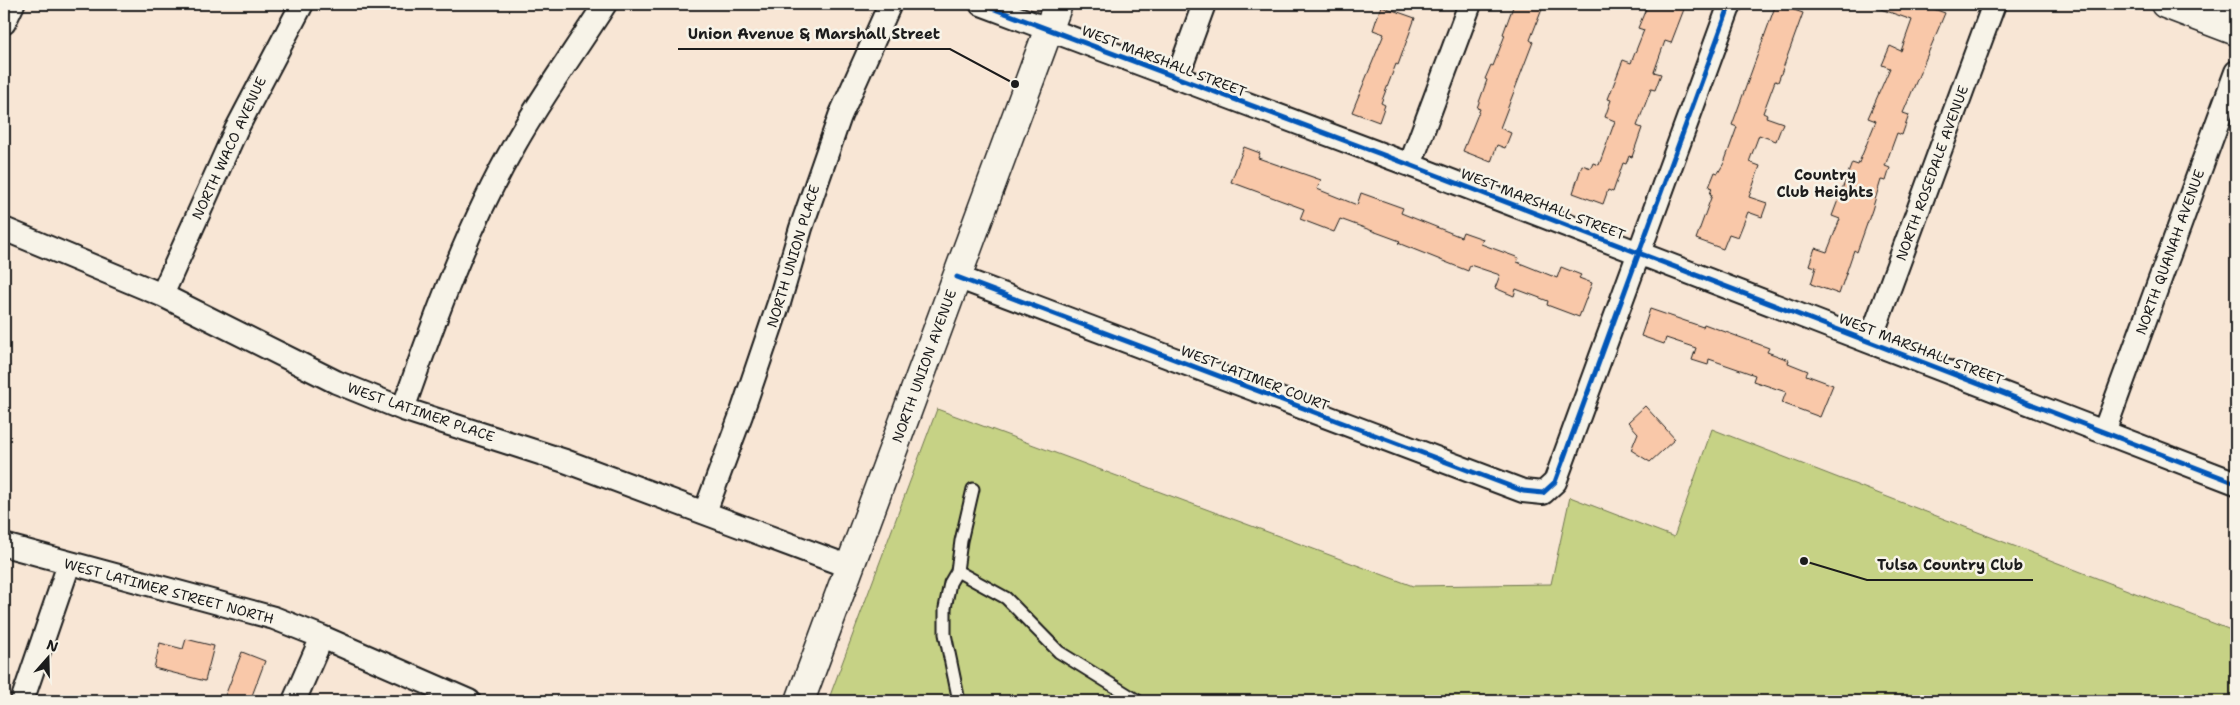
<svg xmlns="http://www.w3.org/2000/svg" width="2240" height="705" viewBox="0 0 2240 705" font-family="'Shantell Sans',sans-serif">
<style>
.green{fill:#c6d285;stroke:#717750}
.building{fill:#f9c8a9;stroke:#1c1c1c}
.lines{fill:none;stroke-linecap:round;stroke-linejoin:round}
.lane-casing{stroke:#1c1c1c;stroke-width:15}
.street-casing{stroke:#1c1c1c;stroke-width:26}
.secondary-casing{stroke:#1c1c1c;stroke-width:31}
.lane{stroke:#f7f3e8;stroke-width:11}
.street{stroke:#f7f3e8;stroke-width:22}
.secondary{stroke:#f7f3e8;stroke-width:28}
.cycleway-casing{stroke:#f7f3e8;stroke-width:8}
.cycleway{stroke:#0057b8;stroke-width:5}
.labels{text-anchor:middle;stroke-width:5;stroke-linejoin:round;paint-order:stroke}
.street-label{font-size:14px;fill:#1c1c1c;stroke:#f7f3e8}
.neighbourhood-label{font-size:15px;font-weight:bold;fill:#1c1c1c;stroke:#f7f3e8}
.leader{fill:none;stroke:#1c1c1c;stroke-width:2}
.callout-dot{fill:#1c1c1c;stroke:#f7f3e8;stroke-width:2}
.callout-label{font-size:15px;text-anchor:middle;font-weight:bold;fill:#1c1c1c;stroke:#f7f3e8;stroke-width:5;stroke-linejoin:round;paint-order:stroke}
</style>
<rect width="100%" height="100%" fill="#f8e6d5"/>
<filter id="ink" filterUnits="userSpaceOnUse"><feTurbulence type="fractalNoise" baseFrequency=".02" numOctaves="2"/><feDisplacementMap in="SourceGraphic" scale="10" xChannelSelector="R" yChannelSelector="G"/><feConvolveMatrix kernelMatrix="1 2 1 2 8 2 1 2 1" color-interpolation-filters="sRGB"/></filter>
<g filter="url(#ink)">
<path class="green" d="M937,409L1413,586L1551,584L1570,497L1674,537L1712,429L2236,632V701H828Z"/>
<path class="building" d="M1514,4H1544L1530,40L1533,42L1500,128L1511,133L1505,148L1497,145L1491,162L1463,151L1480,109L1477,108L1487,80L1485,79L1491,65L1493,66L1505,35L1503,34Z
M1648,4H1686L1671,43L1665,41L1654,72L1661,74L1655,90L1651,89L1637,126L1642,128L1632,157L1629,156L1626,164L1623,163L1613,192L1608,190L1603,204L1573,193L1582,165L1591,168L1593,163L1599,165L1615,121L1605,117L1611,100L1608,99L1623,60L1631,63L1644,30L1638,28Z
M1776,4L1803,13L1778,82L1775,81L1763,113L1767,115L1766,117L1783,123L1776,141L1759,135L1749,162L1760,166L1749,197L1767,203L1762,217L1748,212L1738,237L1729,234L1723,249L1696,239L1712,195L1710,194L1712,188L1709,187L1715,172L1718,173L1724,163L1737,127L1732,125Z
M1872,4H1920L1945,13L1903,113L1909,115L1902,135L1897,133L1885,166L1890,168L1886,181L1881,180L1872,210L1857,252L1854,250L1839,294L1811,284L1816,267L1809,265L1815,248L1827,252L1840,219L1832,216L1852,163L1858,165L1876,121L1868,118L1890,68L1882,65L1890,46L1901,51L1912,20L1872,6Z
M1381,6L1415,18L1398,65L1396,64L1381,103L1385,105L1379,122L1352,112L1384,34L1373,30Z
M1244,147L1260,153L1258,158L1321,180L1317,189L1357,205L1361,193L1403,208L1401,213L1461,237L1463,232L1483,239L1481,244L1519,258L1517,262L1557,278L1561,267L1581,275L1579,278L1592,283L1579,317L1547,305L1548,301L1516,289L1514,296L1495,288L1500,275L1470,265L1468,271L1398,243L1400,241L1340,219L1334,232L1300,219L1304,209L1231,182Z
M1650,309L1703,327L1704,324L1769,348L1767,352L1789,360L1788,363L1808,371L1806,375L1833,385L1820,417L1782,403L1786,392L1753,381L1755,375L1709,359L1708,365L1692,360L1696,348L1666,338L1664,344L1641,336Z
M1645,406L1675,439L1650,462L1631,450L1638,433L1628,422Z
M186,639L214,646L205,681L154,668L160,643L183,649Z
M242,652L265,661L250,701H223Z"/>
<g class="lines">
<defs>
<path id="lane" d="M957,571L1006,598L1059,652L1138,701
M959,701L945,634V608L950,583L957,571L961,541L973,489"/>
<path id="street" d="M981,4L1410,165L2236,483
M4,23L13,4
M2224,26L2231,4
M1177,78L1204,4
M1410,165L1470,4
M4,229L162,295L336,382L403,409L565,461L850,567
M957,277L1523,491L1543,493L1555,482L1730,4
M162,295L236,130L302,4
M1870,341L1994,4
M403,409C435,318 467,228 515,144C542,96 575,51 605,4
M2104,432L2236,72
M705,512L741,415L779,303L801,228L840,116L890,4
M4,545L274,618L322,637L469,701
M22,701L69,564
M294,701L322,637"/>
<path id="secondary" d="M2165,4L2236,31
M800,701L1058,4"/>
</defs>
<use href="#lane" class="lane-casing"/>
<use href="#street" class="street-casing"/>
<use href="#secondary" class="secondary-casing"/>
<use href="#lane" class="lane"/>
<use href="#street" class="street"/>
<use href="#secondary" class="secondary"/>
<defs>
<path id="cycleway" d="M981,4L1410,165L2236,483
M957,277L1523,491L1543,493L1555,482L1730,4"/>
</defs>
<use href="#cycleway" class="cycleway-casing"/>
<use href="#cycleway" class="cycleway"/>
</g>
</g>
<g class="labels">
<g class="street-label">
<text transform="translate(1164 61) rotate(21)" y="5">WEST MARSHALL STREET</text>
<text transform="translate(229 148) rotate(-65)" y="5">NORTH WACO AVENUE</text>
<text transform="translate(1932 173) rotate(-70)" y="5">NORTH ROSEDALE AVENUE</text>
<text transform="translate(1543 204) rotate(21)" y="5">WEST MARSHALL STREET</text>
<text transform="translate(2170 252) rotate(-70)" y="5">NORTH QUANAH AVENUE</text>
<text transform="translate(793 256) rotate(-73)" y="5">NORTH UNION PLACE</text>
<text transform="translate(1921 349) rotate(21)" y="5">WEST MARSHALL STREET</text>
<text transform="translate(924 366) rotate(-70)" y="5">NORTH UNION AVENUE</text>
<text transform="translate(1255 378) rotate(21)" y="5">WEST LATIMER COURT</text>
<text transform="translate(421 412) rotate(19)" y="5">WEST LATIMER PLACE</text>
<text transform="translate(169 591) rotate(15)" y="5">WEST LATIMER STREET NORTH</text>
</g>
<g class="neighbourhood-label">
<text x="1825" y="180">Country<tspan x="1825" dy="17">Club Heights</tspan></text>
</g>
</g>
<path class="leader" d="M1015 84L950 49H678M1804 561L1867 580H2033"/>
<g class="callout-dot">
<circle cx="1015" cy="84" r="5"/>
<circle cx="1804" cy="561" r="5"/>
</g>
<g class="callout-label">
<text x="814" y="39">Union Avenue &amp; Marshall Street</text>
<text x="1950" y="570">Tulsa Country Club</text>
</g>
<rect width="2240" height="705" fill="none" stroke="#f7f3e8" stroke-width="20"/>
<rect x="10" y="10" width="2220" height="685" fill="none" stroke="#1c1c1c" stroke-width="2" filter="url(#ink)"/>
<g transform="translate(48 658) rotate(20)" stroke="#f7f3e8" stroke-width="4" paint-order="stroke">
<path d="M0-4L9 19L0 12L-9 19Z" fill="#1c1c1c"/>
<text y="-8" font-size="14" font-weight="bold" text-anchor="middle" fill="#1c1c1c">N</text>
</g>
</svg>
